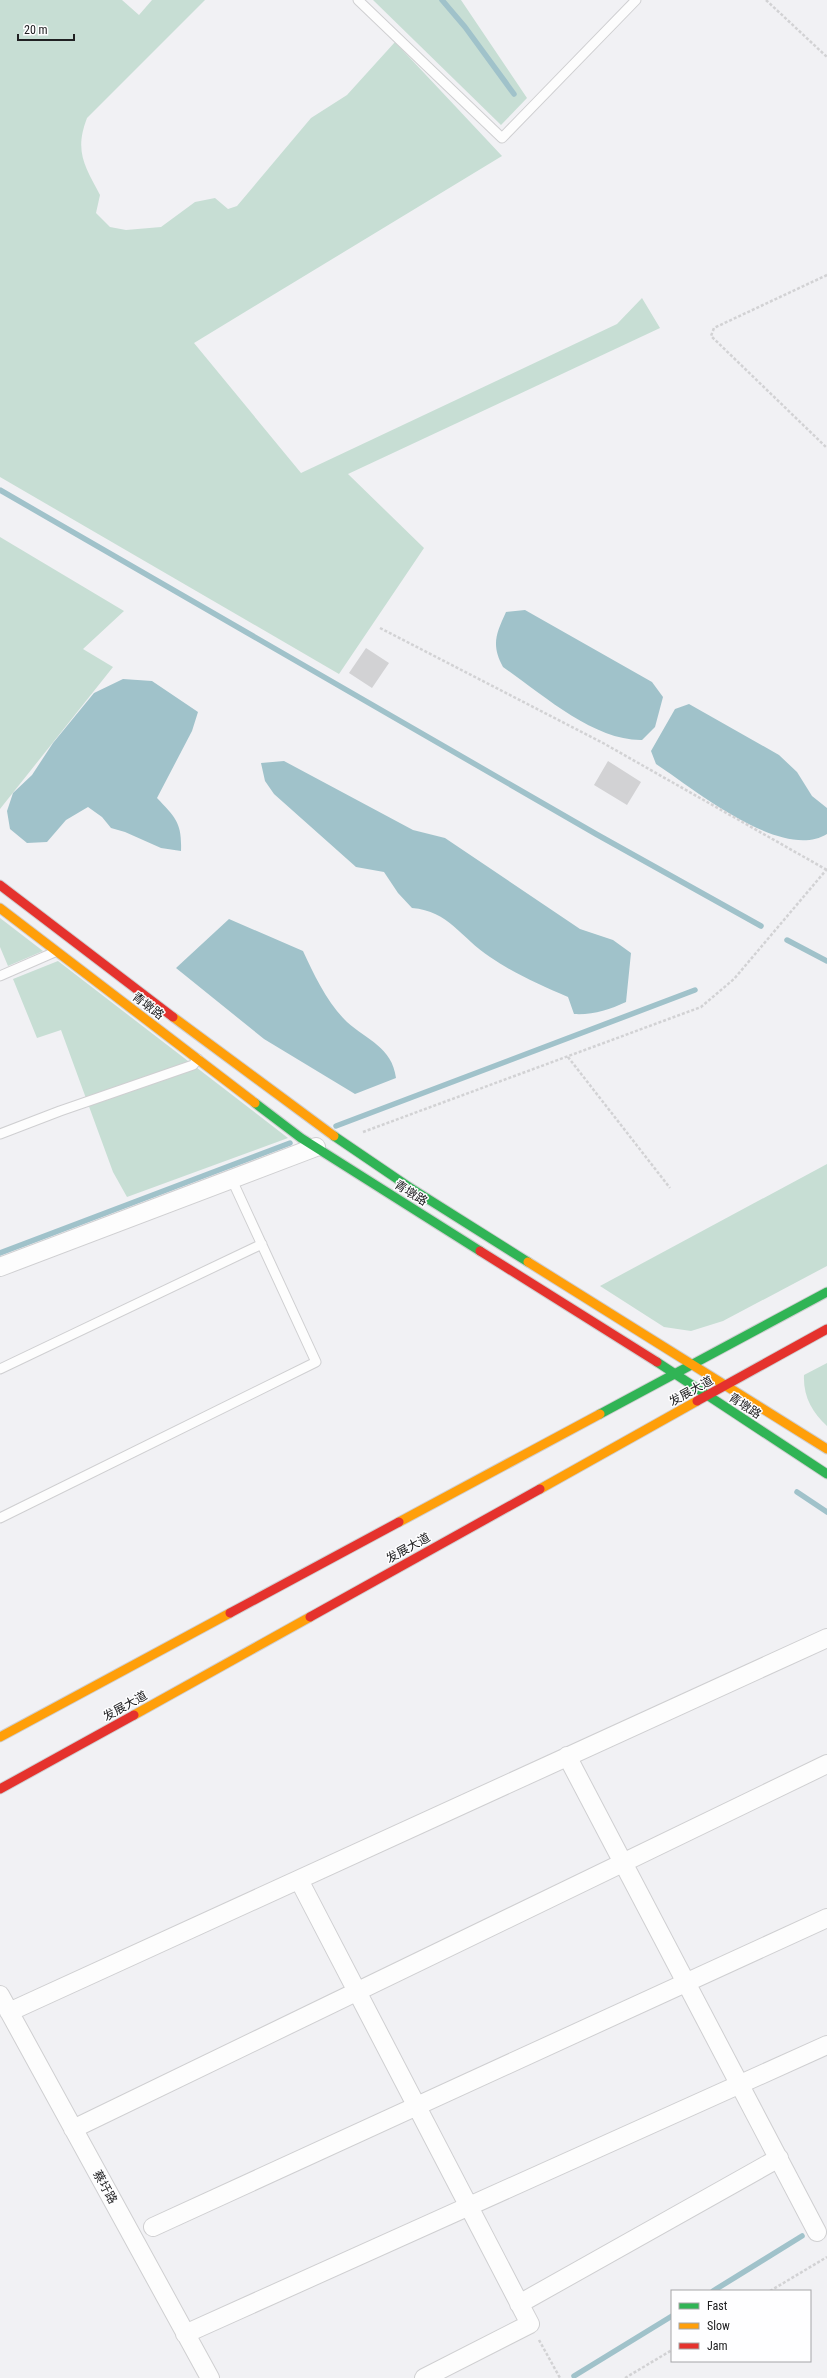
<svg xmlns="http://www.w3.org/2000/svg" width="827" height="2378" viewBox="0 0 827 2378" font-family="'Roboto Condensed','Noto Sans SC',sans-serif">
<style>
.green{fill:#c7ded4}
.water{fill:#a0c2ca}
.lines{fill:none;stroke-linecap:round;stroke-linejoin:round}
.stream{stroke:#a0c2ca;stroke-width:5.5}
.building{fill:#d2d2d4}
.lane-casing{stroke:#cfcfd1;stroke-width:11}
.street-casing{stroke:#cfcfd1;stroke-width:20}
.fast-casing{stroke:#cfcfd1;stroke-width:11}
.slow-casing{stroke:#cfcfd1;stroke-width:11}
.jam-casing{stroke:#cfcfd1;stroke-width:11}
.path{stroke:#d2d2d4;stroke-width:2.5;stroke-dasharray:3 2;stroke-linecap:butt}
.lane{stroke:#fdfdfd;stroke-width:9}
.street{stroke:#fdfdfd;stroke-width:18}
.fast{stroke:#30b455;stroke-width:9}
.slow{stroke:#ff9f0a;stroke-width:9}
.jam{stroke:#e5322d;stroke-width:9}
.labels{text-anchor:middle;stroke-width:3;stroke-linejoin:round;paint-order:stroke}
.street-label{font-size:12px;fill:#202022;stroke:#fefeff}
</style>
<rect width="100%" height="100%" fill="#f1f1f4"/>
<path class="green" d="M0,0H122L139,15L152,0H205L87,118C74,152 85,166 100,195L96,213L110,227L126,230L161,227L195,202L215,198L228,209L237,206L311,118L347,95L395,42L502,156L194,343L301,473L617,324L642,298L660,328L348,474L424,548L339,674L0,477Z
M373,0H461L527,98L501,125Z
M0,537L124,611L83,649L113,667L0,809Z
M0,918L43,951L8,966L0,947Z
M58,961L288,1138L127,1197L113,1172L61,1030L37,1038L13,979Z
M827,1164V1266L723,1321L691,1331L664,1327L600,1286Z
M827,1363V1426C812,1412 803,1396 804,1375Z"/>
<path class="water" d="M525,610L652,682L663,697L655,727L642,740C594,741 542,694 503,667C491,645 496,634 506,612Z
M123,679L152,681L198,712L192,731L157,798C176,818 182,823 181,851L161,848L125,832L111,828L102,817L88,807L66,820L47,842L27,843L10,829L7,811L13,793L32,775L53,743L94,693Z
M689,704L779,755L797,772L812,796L827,808V834C782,862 694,789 656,764L651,751L675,709Z
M284,761L413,830L445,838L580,929L613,940L631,953L626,1002C609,1010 593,1015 574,1014L568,997C540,985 515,974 490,957C461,938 449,911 412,908L398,893L384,872L356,867L274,794L265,781L261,763Z
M229,919L303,951C314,975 328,1004 347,1022C367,1040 392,1047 396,1078L355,1094L264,1039L176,968Z"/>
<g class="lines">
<path class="stream" d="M442,0L465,27L514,94
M0,490L596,834L761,926
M787,940L827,961
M336,1126L695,990
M0,1253L290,1143
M797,1492L827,1512
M713,2291L802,2236
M574,2376L672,2316"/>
</g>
<path class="building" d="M366,648L389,663L372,688L349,673Z
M608,761L641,782L627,805L594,785Z"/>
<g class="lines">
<defs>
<path id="lane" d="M358,0L502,138L636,0
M0,976L55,952
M0,1134L60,1111L193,1065L198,1059
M0,1369L262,1244
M0,1518L316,1362L232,1180"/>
<path id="street" d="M0,1267L316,1147
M567,1756L817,2232
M299,1880L530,2324L424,2378
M0,1995L210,2378
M9,2012L827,1638
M73,2129L827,1764
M153,2227L827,1918
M519,2304L779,2158
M185,2334L827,2045"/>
<path id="fast" d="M255,1103L301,1138L480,1251
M334,1136L409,1187L528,1262
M657,1362L827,1474
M600,1414L827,1292"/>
<path id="slow" d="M0,908L255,1103
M173,1017L334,1136
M528,1262L827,1449
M540,1489L697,1401
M399,1522L600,1414
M134,1715L310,1617
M0,1737L230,1613"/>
<path id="jam" d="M0,885L173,1017
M480,1251L657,1362
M697,1401L827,1329
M230,1613L399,1522
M310,1617L540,1489
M0,1789L134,1715"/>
</defs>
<use href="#lane" class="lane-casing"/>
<use href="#street" class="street-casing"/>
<use href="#fast" class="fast-casing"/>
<use href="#slow" class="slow-casing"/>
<use href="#jam" class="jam-casing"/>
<path class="path" d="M766,0L827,57
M827,275L714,328L711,336L827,448
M380,628L603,743L827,870
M568,1057L670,1188
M363,1132L701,1007L734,979L827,869
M770,2291L827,2257
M539,2340L560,2378
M625,2378L672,2350"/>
<use href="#lane" class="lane"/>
<use href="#street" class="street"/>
<use href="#fast" class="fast"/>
<use href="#slow" class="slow"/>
<use href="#jam" class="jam"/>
</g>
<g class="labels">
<g class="street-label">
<text transform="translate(148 1006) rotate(37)" y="4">青墩路</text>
<text transform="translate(411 1193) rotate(32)" y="4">青墩路</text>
<text transform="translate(691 1391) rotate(-29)" y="4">发展大道</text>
<text transform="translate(745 1406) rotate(33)" y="4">青墩路</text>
<text transform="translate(408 1548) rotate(-29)" y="4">发展大道</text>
<text transform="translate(125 1706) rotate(-29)" y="4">发展大道</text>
<text transform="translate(105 2187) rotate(61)" y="4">蔡圩路</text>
</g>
</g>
<rect x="671" y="2290" width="140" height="72" fill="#fefeff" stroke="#a5a5a7"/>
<rect x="679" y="2303" width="20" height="6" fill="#30b455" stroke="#a5a5a7"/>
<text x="707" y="2310" font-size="12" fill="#202022">Fast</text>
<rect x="679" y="2323" width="20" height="6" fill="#ff9f0a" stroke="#a5a5a7"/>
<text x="707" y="2330" font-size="12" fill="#202022">Slow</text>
<rect x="679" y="2343" width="20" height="6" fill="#e5322d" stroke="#a5a5a7"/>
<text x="707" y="2350" font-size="12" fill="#202022">Jam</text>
<path d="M18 34v6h56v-6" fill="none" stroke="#202022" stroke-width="2"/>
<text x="24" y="34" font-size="12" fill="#202022" stroke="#fefeff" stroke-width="3" paint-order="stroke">20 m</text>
</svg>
